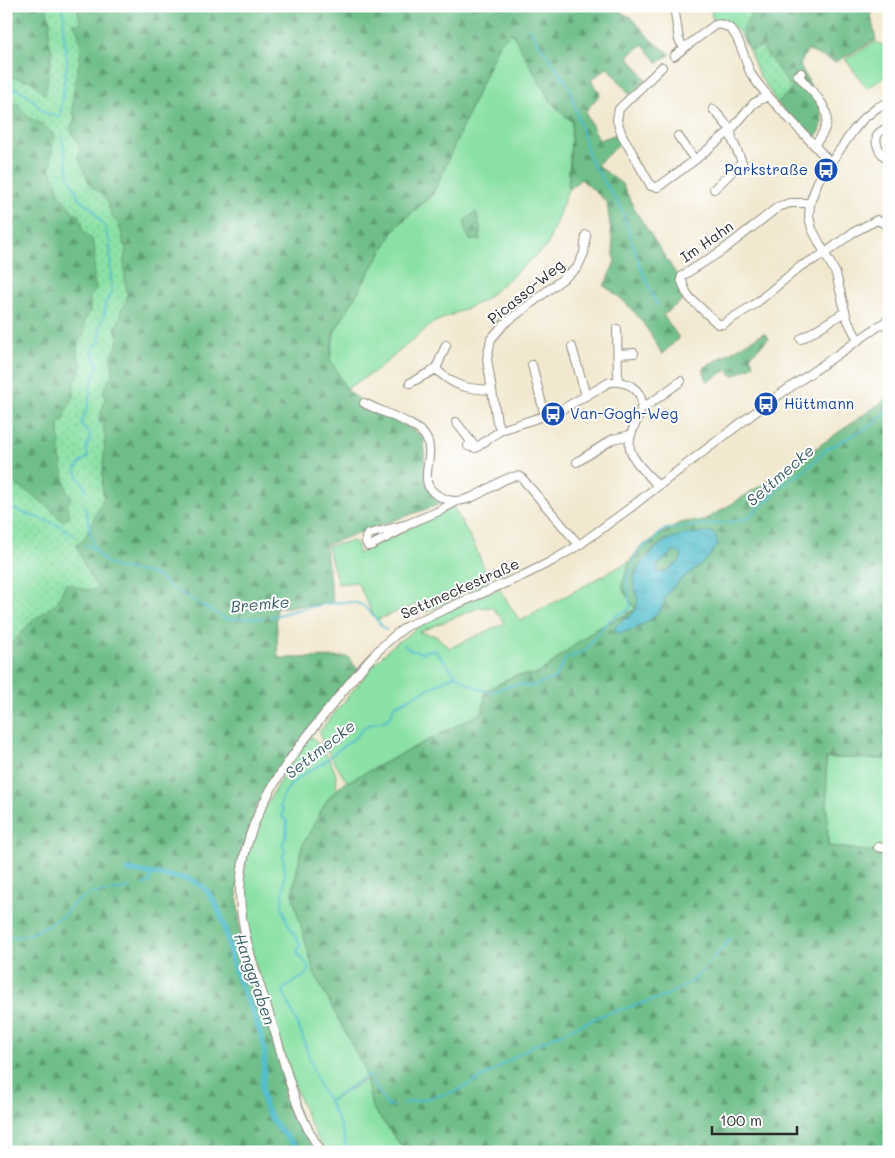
<svg xmlns="http://www.w3.org/2000/svg" width="895" height="1158" viewBox="0 0 895 1158" font-family="Mali,sans-serif">
<style>
.grass{fill:#8ae1a5;stroke:#5a8668;fill-rule:evenodd}
.forest{fill:url(#forest-firs);stroke:#4d755a;fill-rule:evenodd}
.park{fill:url(#park-dots);stroke:#5a8668}
.water{fill:url(#water-ripples);stroke:#3e747c;fill-rule:evenodd}
.lines{fill:none;stroke-linecap:round;stroke-linejoin:round}
.stream{stroke:#52becc;stroke-width:2}
.canal{stroke:#52becc;stroke-width:5.5}
.minor-casing{stroke:#8e8a7d;stroke-width:10}
.minor{stroke:#fff;stroke-width:8}
.labels{text-anchor:middle;stroke-width:4;stroke-linejoin:round;paint-order:stroke}
.transit-label{font-size:15px;fill:#164399;stroke:#fff;text-anchor:start}
.street-label{font-size:15px;fill:#2b2b2b;stroke:#fff}
.water-label{font-size:16px;font-style:italic;fill:#395e63;stroke:#fff}
</style>
<defs>
<pattern id="forest-firs" width="22" height="20" patternUnits="userSpaceOnUse" patternTransform="scale(1.25)"><rect width="22" height="20" fill="#6fbf8a"/><path d="M5 1l3.5 6h-7zM16 11l3.5 6h-7z" fill="#5b9b71"/></pattern>
<pattern id="park-dots" width="8" height="8" patternUnits="userSpaceOnUse" patternTransform="scale(1.25)"><rect width="8" height="8" fill="#8ae1a5"/><path d="M2 2h.1M6 6h.1" fill="none" stroke="#77c18e" stroke-width="1.8" stroke-linecap="round"/></pattern>
<pattern id="water-ripples" width="26" height="14" patternUnits="userSpaceOnUse" patternTransform="scale(1.25)"><rect width="26" height="14" fill="#52becc"/><path d="M2 4q2-2 4 0t4 0M15 11q2-2 4 0t4 0" fill="none" stroke="#449ba6"/></pattern>
</defs>
<rect width="100%" height="100%" fill="#fff"/>
<filter id="ink" filterUnits="userSpaceOnUse"><feTurbulence type="fractalNoise" baseFrequency=".02" numOctaves="2"/><feDisplacementMap in="SourceGraphic" scale="10" xChannelSelector="R" yChannelSelector="G"/><feConvolveMatrix kernelMatrix="1 2 1 2 8 2 1 2 1" color-interpolation-filters="sRGB"/></filter>
<filter id="wash" filterUnits="userSpaceOnUse"><feTurbulence type="fractalNoise" baseFrequency=".0096" numOctaves="4" result="noise"/><feDisplacementMap in="SourceGraphic" scale="20" xChannelSelector="R" yChannelSelector="G"/><feGaussianBlur stdDeviation="1.12" result="paint"/><feColorMatrix in="noise" values="0 0 0 0 0 0 0 0 0 0 0 0 0 0 0 0 0 1.4 0 .05"/><feComposite in="paint" operator="in"/></filter>
<g filter="url(#wash)">
<rect width="100%" height="100%" fill="#f1e8cf"/>
<path class="grass" d="M710,6H748L752,13L742,30L749,50C738,30 738,23 713,21Z
M512,32L551,102L572,122L568,190L547,246L483,301L433,323L377,370L346,389L330,359L334,332L396,227L433,194L499,43Z
M876,42L889,48V75L867,88L845,59Z
M453,507L474,544L490,582L426,612L417,604L376,620L357,582L338,584L327,546L352,541L357,544L358,554Z
M630,561L623,582L636,609L594,630L538,674L514,676L486,691L483,689L485,692L483,712L347,782L322,743L320,731L377,661L391,647L439,612L499,589L520,621ZM492,607L505,623L450,648L436,636L419,632L478,608Z
M311,736C324,750 342,772 335,792L366,1076L330,1100L331,1101L367,1079L372,1107L406,1152H325C300,1110 287,1064 273,1018C265,991 252,958 247,930C233,848 265,800 311,736Z
M889,736V854L828,846L826,758L885,759Z"/>
<path class="forest" d="M6,6H618L622,13L631,17L653,42L671,54L658,63L643,44L628,56L646,79L631,96L608,67L591,80L600,94L585,112L599,140L617,134L623,140L597,165L622,184L636,212L680,280L685,298L663,315L679,338L662,354C646,325 632,304 604,286L615,262L607,202L581,179L568,190L572,122L551,102L512,33L499,43L433,194L396,227L334,333L330,359L346,389L364,403L410,428L424,438L425,483L443,503L325,545L333,603L276,608L278,658L348,657L359,671L280,767L257,806L239,863L237,891L240,930L287,1082L305,1131L318,1152H6Z
M755,6H869L876,40L835,62L807,50L800,65C808,82 828,111 820,131C819,134 815,136 812,139L777,103L792,89L762,47L749,50L742,30Z
M476,212L480,226V240H470L465,230V220Z
M764,333L769,338L750,356L754,365L733,376L727,370L707,382L703,368Z
M889,397V736L886,759L826,758L828,846L889,854V1152H406L372,1107L364,1068L314,973L292,894L302,846L327,800L341,785L483,712L486,691L514,676L538,674L594,630L636,610L623,590V582L630,561L640,547L682,522L704,520L730,505L779,474ZM664,540L718,545L712,549L709,556L685,576L667,594L660,610L624,619C651,608 630,590 634,576C638,562 653,550 664,540Z
M674,551L681,553V559C677,565 670,567 666,572H657L658,565Z"/>
<path class="park" d="M46,6H77L81,23L73,24C94,48 64,92 75,119L70,129L79,144V159L87,178L91,187L101,193L108,203L111,215L119,225L126,250L124,259L125,280L127,293L126,303L121,310V317L115,328L118,339L116,348L111,356L113,374L104,389L105,400L98,421L103,426L105,436L102,488L104,496L84,540L76,545L89,575L98,588L96,589L86,590L66,583L57,603L31,622L6,650V479C25,490 49,504 62,521L70,517L67,506L69,500L71,499V495L67,492L60,456L59,424L64,420L66,411L74,397V384L82,367C78,357 73,343 84,336V321L90,311V297L96,290L94,279L95,250L92,239L83,231L80,215L73,212L59,193L57,184L50,169L54,135L42,124L29,118L18,104L6,102V76L31,81L45,95L52,51L49,41L50,22Z
M762,47L792,89L777,103L759,75L749,50Z"/>
<path class="water" d="M711,532L715,535L718,545C714,548 712,553 709,557C697,570 679,578 668,593C664,598 664,605 660,610C651,622 631,633 616,633L615,628C620,618 632,619 636,608C641,595 632,590 634,578C635,571 641,564 646,559C667,533 680,535 711,532ZM674,551L681,554V559C677,565 670,567 666,572H657L658,565Z"/>
<g class="lines">
<path class="stream" d="M528,28L569,86L590,160L621,208L640,266L657,305
M6,87C13,88 19,89 25,93C40,105 38,113 60,117L67,61L63,29L64,17L62,6
M62,137L69,176L80,200L92,208L105,228L110,243L111,292L105,304V314L100,323V341L93,348V354L98,366L91,384L88,406L81,424L90,435V440L86,447L88,457L81,462L76,469C77,481 84,480 86,491
M85,505L94,549
M6,506L13,509L58,525L74,535
M85,544L94,549L104,561L111,565L118,568L145,572L159,577L170,587L226,619L263,618
M270,617C290,612 345,595 362,605C371,610 378,623 386,630
M403,644L410,650L424,653L425,651L434,650C443,658 448,666 456,675
M144,885L150,882L151,873
M6,938C16,937 37,934 44,926H49L51,922L63,916L74,903L90,894L130,888
M706,966L730,939
M329,1102L369,1075L387,1106H393
M402,1104L455,1092L490,1073L532,1046L603,1015L666,996L694,980L703,970
M348,1152L341,1127L329,1102L318,1084L302,1035L283,991C287,981 313,978 308,966C306,962 300,957 297,953L300,944L287,922L282,905L285,872L283,857L285,850L282,844L286,837L287,821L282,817L283,810L280,806C284,786 298,778 314,768C317,766 322,764 324,762C334,753 344,745 355,738C359,734 361,729 365,727C377,719 390,727 394,706L456,675L469,684L484,691L492,692L505,687L520,684L530,687L555,678L566,658C572,657 582,653 588,648C590,645 592,641 594,638C603,626 614,614 628,610L631,605L629,601C631,588 621,578 633,568C633,551 641,549 653,540C658,536 660,532 666,529L730,522L746,519L768,500L779,487L804,471L827,449L872,425L889,411"/>
<path class="canal" d="M127,870L189,879C199,883 207,889 212,898C227,920 227,947 235,971C244,997 260,1022 264,1050C267,1068 258,1085 264,1103C271,1123 287,1137 301,1152"/>
</g>
</g>
<g filter="url(#ink)">
<g class="lines">
<defs>
<path id="minor" d="M674,6L679,40L684,48L715,25C738,19 743,59 751,74C756,82 762,89 768,96
M674,56L684,48
M662,67L619,109L617,120L622,135L651,186L658,187L695,160L731,130L754,103L768,96L831,163
M801,73L798,75C819,101 842,114 814,145
M713,109L731,130L732,139L742,162L714,189
M889,127C885,129 880,131 878,134C873,143 881,156 889,159
M678,136L695,160
M810,203H790L778,207L723,250L682,276L681,279L686,292L691,299L718,324H723L755,304L801,266L824,254L852,233L877,220L885,224
M889,208L885,224L889,231
M617,329L618,381
M801,339L845,312
M858,340L847,319L836,274L812,229L809,217L810,203L818,181L853,131L863,119L878,107L889,102
M446,345L436,369C454,387 467,389 492,390
M572,347L586,396
M618,354L634,353
M532,365L545,416
M410,383L436,369
M364,403C379,411 416,423 425,436C440,459 407,488 449,500C475,507 503,471 521,477L579,545
M642,408L655,400L681,381
M456,422L476,448
M501,430L497,422L487,359L491,339L504,324L577,268L584,253L586,235
M468,446L476,448L501,430L559,411L610,382C618,381 624,382 631,386C658,404 625,427 630,449C633,462 649,475 658,486
M577,462L613,439L630,435
M408,524L369,534L366,537V542L368,546L372,545L399,531L408,524L437,512L457,501
M878,847L889,849
M322,1152C296,1117 287,1071 274,1029C261,987 241,938 240,894C240,820 287,760 332,705C355,676 377,647 407,626L524,575L552,561L579,545L630,508L658,486L766,404L889,319"/>
</defs>
<use href="#minor" class="minor-casing"/>
<use href="#minor" class="minor"/>
</g>
</g>
<defs>
<symbol id="bus-disc" viewBox="-11 -11 22 22"><circle r="9.5" fill="#1a4fb4" stroke="#fff"/><path d="M-5-6H5V4H4V6H2V4H-2V6H-4V4H-5ZM-3.5-4V0h7V-4ZM-3.5 1.2v1.5H-2V1.2ZM2 1.2v1.5H3.5V1.2Z" fill="#fff"/></symbol>
</defs>
<g fill-rule="evenodd">
<use href="#bus-disc" x="812" y="156" width="28" height="28"/>
<use href="#bus-disc" x="752" y="390" width="28" height="28"/>
<use href="#bus-disc" x="539" y="400" width="28" height="28"/>
</g>
<g class="labels">
<g class="transit-label">
<text x="808" y="175" text-anchor="end">Parkstraße</text>
<text x="784" y="409">Hüttmann</text>
<text x="570" y="419">Van-Gogh-Weg</text>
</g>
<g class="street-label">
<text transform="translate(707 242) rotate(-35)" y="5">Im Hahn</text>
<text transform="translate(526 292) rotate(-39)" y="5">Picasso-Weg</text>
<text transform="translate(460 589) rotate(-24)" y="5">Settmeckestraße</text>
</g>
<g class="water-label">
<text transform="translate(780 475) rotate(-41)" y="6">Settmecke</text>
<text transform="translate(260 604) rotate(-5)" y="6">Bremke</text>
<text transform="translate(320 749) rotate(-38)" y="6">Settmecke</text>
<text transform="translate(255 979) rotate(71)" y="6">Hanggraben</text>
</g>
</g>
<rect width="895" height="1158" fill="none" stroke="#fff" stroke-width="25"/>
<path d="M712 1126v8h85v-8" fill="none" stroke="#2b2b2b" stroke-width="2.5"/>
<text x="720" y="1126" font-size="15" fill="#2b2b2b" stroke="#ffffff" stroke-width="4" paint-order="stroke">100 m</text>
</svg>
